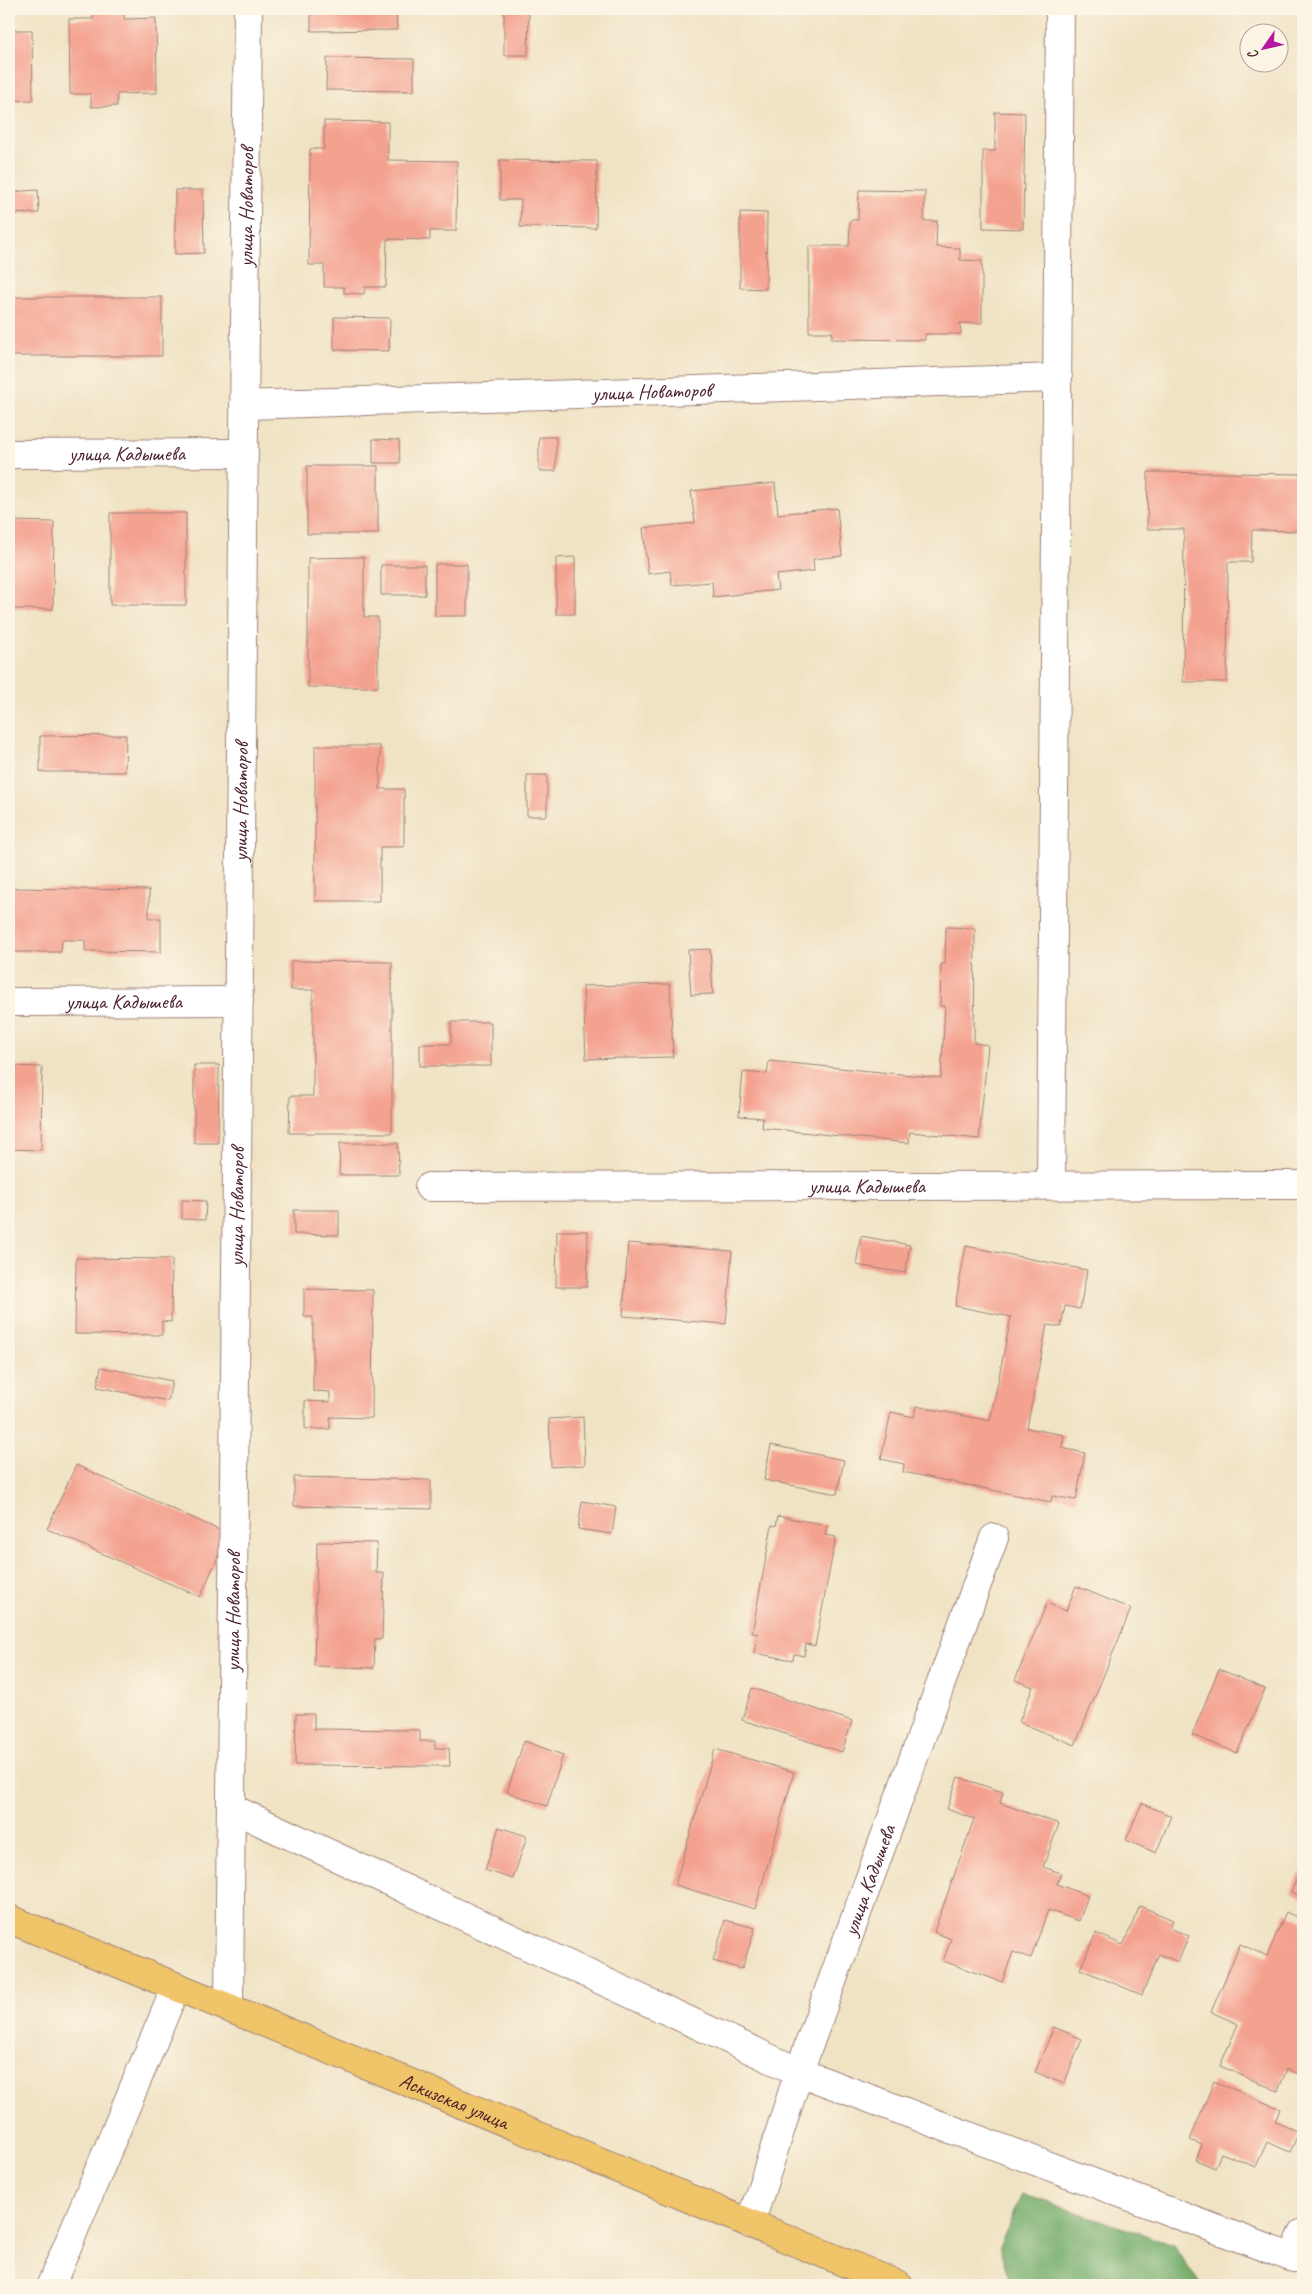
<svg xmlns="http://www.w3.org/2000/svg" width="1312" height="2294" viewBox="0 0 1312 2294" font-family="Caveat,sans-serif">
<style>
.forest{fill:#75ad6c;stroke:#60664c}
.building{fill:#f4a290}
.lines{fill:none;stroke-linecap:round;stroke-linejoin:round}
.minor-casing{stroke:#9d8178;stroke-width:30}
.major-casing{stroke:#9d8178;stroke-width:30}
.minor{stroke:#fff;stroke-width:28}
.major{stroke:#f0c469;stroke-width:28}
.labels{text-anchor:middle;stroke-width:4.5;stroke-linejoin:round;paint-order:stroke}
.street-label{font-size:21px;fill:#4a1f2b;stroke:#fcf5e5}
</style>
<rect width="100%" height="100%" fill="#fcf5e5"/>
<filter id="ink" filterUnits="userSpaceOnUse"><feTurbulence type="fractalNoise" baseFrequency=".02" numOctaves="2"/><feDisplacementMap in="SourceGraphic" scale="10" xChannelSelector="R" yChannelSelector="G"/><feConvolveMatrix kernelMatrix="1 2 1 2 8 2 1 2 1" color-interpolation-filters="sRGB"/></filter>
<filter id="wash" filterUnits="userSpaceOnUse"><feTurbulence type="fractalNoise" baseFrequency=".0096" numOctaves="4" result="noise"/><feDisplacementMap in="SourceGraphic" scale="20" xChannelSelector="R" yChannelSelector="G"/><feGaussianBlur stdDeviation="1.12" result="paint"/><feColorMatrix in="noise" values="0 0 0 0 0 0 0 0 0 0 0 0 0 0 0 0 0 1.4 0 .05"/><feComposite in="paint" operator="in"/></filter>
<g filter="url(#wash)">
<rect width="100%" height="100%" fill="#f0e3c4"/>
<path class="forest" d="M1022,2194L1173,2244L1200,2285H1011L999,2246Z"/>
<g id="blocks">
<path class="building" d="M311,9H396L397,30L311,31Z
M504,9H529L528,55H504Z
M93,11H125L124,19L156,18L157,93L117,94V106L91,107V94H70L69,19H93Z
M9,30H32L33,100L9,101Z
M327,58L414,59V91L326,90Z
M995,112L1025,113L1023,229L983,228V151H995Z
M324,121L388,122V160L457,161L456,231H430V240L387,239L386,287H365L364,294L344,293V287H324V265H309L310,149H324Z
M500,160L597,161L596,228L520,227L521,200H500Z
M38,190L39,213L9,214V192Z
M175,190H203L204,253L175,254Z
M859,190L925,191L924,221H937L936,247L960,248V260L982,261V323H960L961,334H925V340L832,339V332H809V246H849L850,220H858Z
M740,212L767,213L766,289L740,288Z
M9,297H162V356H9Z
M334,317L390,318L389,351L334,350Z
M539,437H556V471H539Z
M373,439L399,440L400,463H373Z
M307,466H378V534H307Z
M1148,472L1303,474V531L1252,530L1251,562H1228L1227,682H1183L1184,529H1147Z
M775,483L778,514L837,508L842,556L813,559L814,571L776,575L778,590L713,597L712,582L672,585L670,571L648,574L643,528L695,523L691,491Z
M110,513H186V605H110Z
M9,521L54,522L53,609H9Z
M364,557V617H378V687H308V558Z
M575,557V614H556V558Z
M435,564H467V616H435Z
M381,565H425V595H381Z
M126,735L125,772H40V736Z
M315,746H380V789H404V847H380V901H315Z
M527,775H547V816H527Z
M9,888L149,890V918H161V952L85,951V940H62L61,952H9Z
M946,927L975,928L974,1043L988,1045L979,1139L910,1132L909,1143L762,1128L763,1118L739,1116L743,1072L767,1074L769,1061L941,1078L945,1006H940L941,964H945Z
M710,949L713,994L691,995L688,950Z
M291,961L392,962V1133H289L290,1096H313V990H291Z
M670,984L673,1057L586,1059L583,986Z
M451,1022H491V1066H420V1044H451Z
M194,1065H219L218,1143H194Z
M9,1066L42,1067L41,1150L9,1149Z
M340,1143H398L399,1175H339Z
M182,1200L206,1201L205,1220L182,1219Z
M294,1210H339V1235L294,1234Z
M557,1231H588L587,1287H556Z
M861,1236L910,1245L905,1273L856,1265Z
M628,1243L732,1251L726,1324L623,1316Z
M966,1246L1087,1270L1080,1309L1065,1306L1061,1327L1047,1325L1027,1428L1064,1435L1062,1448L1085,1453L1076,1500L1052,1496L1051,1502L903,1472L904,1464L881,1459L891,1412L914,1417L916,1406L990,1421L1011,1317L955,1306Z
M76,1258L172,1259L171,1322L162,1321V1335L75,1334Z
M304,1289L373,1290L372,1418L330,1417V1429H305V1401L330,1402V1392L313,1391V1317H304Z
M101,1367L172,1381L168,1401L97,1387Z
M583,1417L585,1465L551,1467L549,1419Z
M771,1445L844,1460L837,1494L764,1480Z
M76,1465L228,1534L200,1597L47,1529Z
M294,1477L431,1480V1509L294,1506Z
M582,1501L616,1507L612,1534L578,1529Z
M778,1516L827,1525L825,1535L836,1537L815,1646L806,1644L804,1656L794,1654L793,1660L754,1653L758,1634L752,1633L772,1525L776,1526Z
M317,1542L377,1543L376,1573H384L382,1639H375L374,1668L314,1666Z
M1076,1586L1131,1609L1075,1745L1019,1722L1033,1687L1015,1680L1047,1603L1066,1611Z
M1219,1669L1265,1689L1237,1753L1192,1735Z
M752,1688L852,1721L842,1752L742,1720Z
M296,1714H314V1729L420,1730V1741H435V1748H449L450,1766L295,1765Z
M524,1741L563,1755L547,1806L507,1792Z
M715,1749L794,1772L755,1909L675,1885Z
M958,1777L1003,1792L1000,1803L1059,1824L1043,1867L1061,1873L1057,1884L1088,1896L1079,1921L1048,1910L1031,1958L1013,1952L1002,1982L943,1961L951,1939L934,1932L974,1819L947,1809Z
M1142,1803L1171,1816L1156,1853L1126,1840Z
M499,1827L527,1836L513,1879L485,1870Z
M1300,1871L1303,1873V1897L1291,1892Z
M1140,1906L1173,1920L1170,1928L1189,1936L1178,1962L1159,1954L1142,1995L1080,1969L1096,1933L1123,1945Z
M1286,1912L1303,1920V2076L1287,2069L1278,2091L1220,2066L1238,2024L1211,2012L1240,1944L1267,1956Z
M725,1920L755,1928L742,1969L713,1961Z
M1054,2027L1082,2039L1064,2084L1035,2072Z
M1214,2081L1280,2109L1275,2122L1299,2132L1290,2152L1267,2142L1256,2167L1221,2153L1215,2168L1196,2160L1202,2145L1190,2140Z"/>
</g>
</g>
<g filter="url(#ink)">
<use href="#blocks" fill-opacity="0" stroke="#9d8178" stroke-width="1"/>
<g class="lines">
<defs>
<g id="minor">
<path id="s1" d="M244,405L1058,378"/>
<path id="s2" d="M9,454L244,453"/>
<path id="s3" d="M9,1002L239,1001"/>
<path d="M1051,1185L1060,9"/>
<path id="s4" d="M429,1187L1303,1185"/>
<path d="M231,1808L799,2072L1293,2258L1303,2233"/>
<path id="s5" d="M229,2008L248,9"/>
<path id="s6" d="M750,2224L799,2072L994,1538"/>
<path d="M51,2285L176,1987"/>
</g>
<g id="major">
<path id="s7" d="M9,1919L229,2008L899,2285"/>
</g>
</defs>
<use href="#minor" class="minor-casing"/>
<use href="#major" class="major-casing"/>
<use href="#minor" class="minor"/>
<use href="#major" class="major"/>
</g>
</g>
<g class="labels">
<g class="street-label">
<text dy="7" stroke="none"><textPath href="#s5" startOffset="1801">улица Новаторов</textPath></text>
<text dy="7" stroke="none"><textPath href="#s1" startOffset="408">улица Новаторов</textPath></text>
<text dy="7" stroke="none"><textPath href="#s2" startOffset="118">улица Кадышева</textPath></text>
<text dy="7" stroke="none"><textPath href="#s5" startOffset="1206">улица Новаторов</textPath></text>
<text dy="7" stroke="none"><textPath href="#s3" startOffset="115">улица Кадышева</textPath></text>
<text dy="7" stroke="none"><textPath href="#s4" startOffset="438">улица Кадышева</textPath></text>
<text dy="7" stroke="none"><textPath href="#s5" startOffset="801">улица Новаторов</textPath></text>
<text dy="7" stroke="none"><textPath href="#s5" startOffset="396">улица Новаторов</textPath></text>
<text dy="7" stroke="none"><textPath href="#s6" startOffset="364">улица Кадышева</textPath></text>
<text dy="7" stroke="none"><textPath href="#s7" startOffset="481">Аскизская улица</textPath></text>
</g>
</g>
<rect width="1312" height="2294" fill="none" stroke="#fcf5e5" stroke-width="30"/>
<g transform="translate(1264 48) rotate(236)"><circle r="24" fill="#fcf5e5" stroke="#b59f9b"/>
<path d="M0-4L9 19L0 12L-9 19Z" fill="#b5179e"/>
<text y="-8" font-size="14" font-weight="bold" text-anchor="middle" fill="#4a1f2b">С</text>
</g>
</svg>
